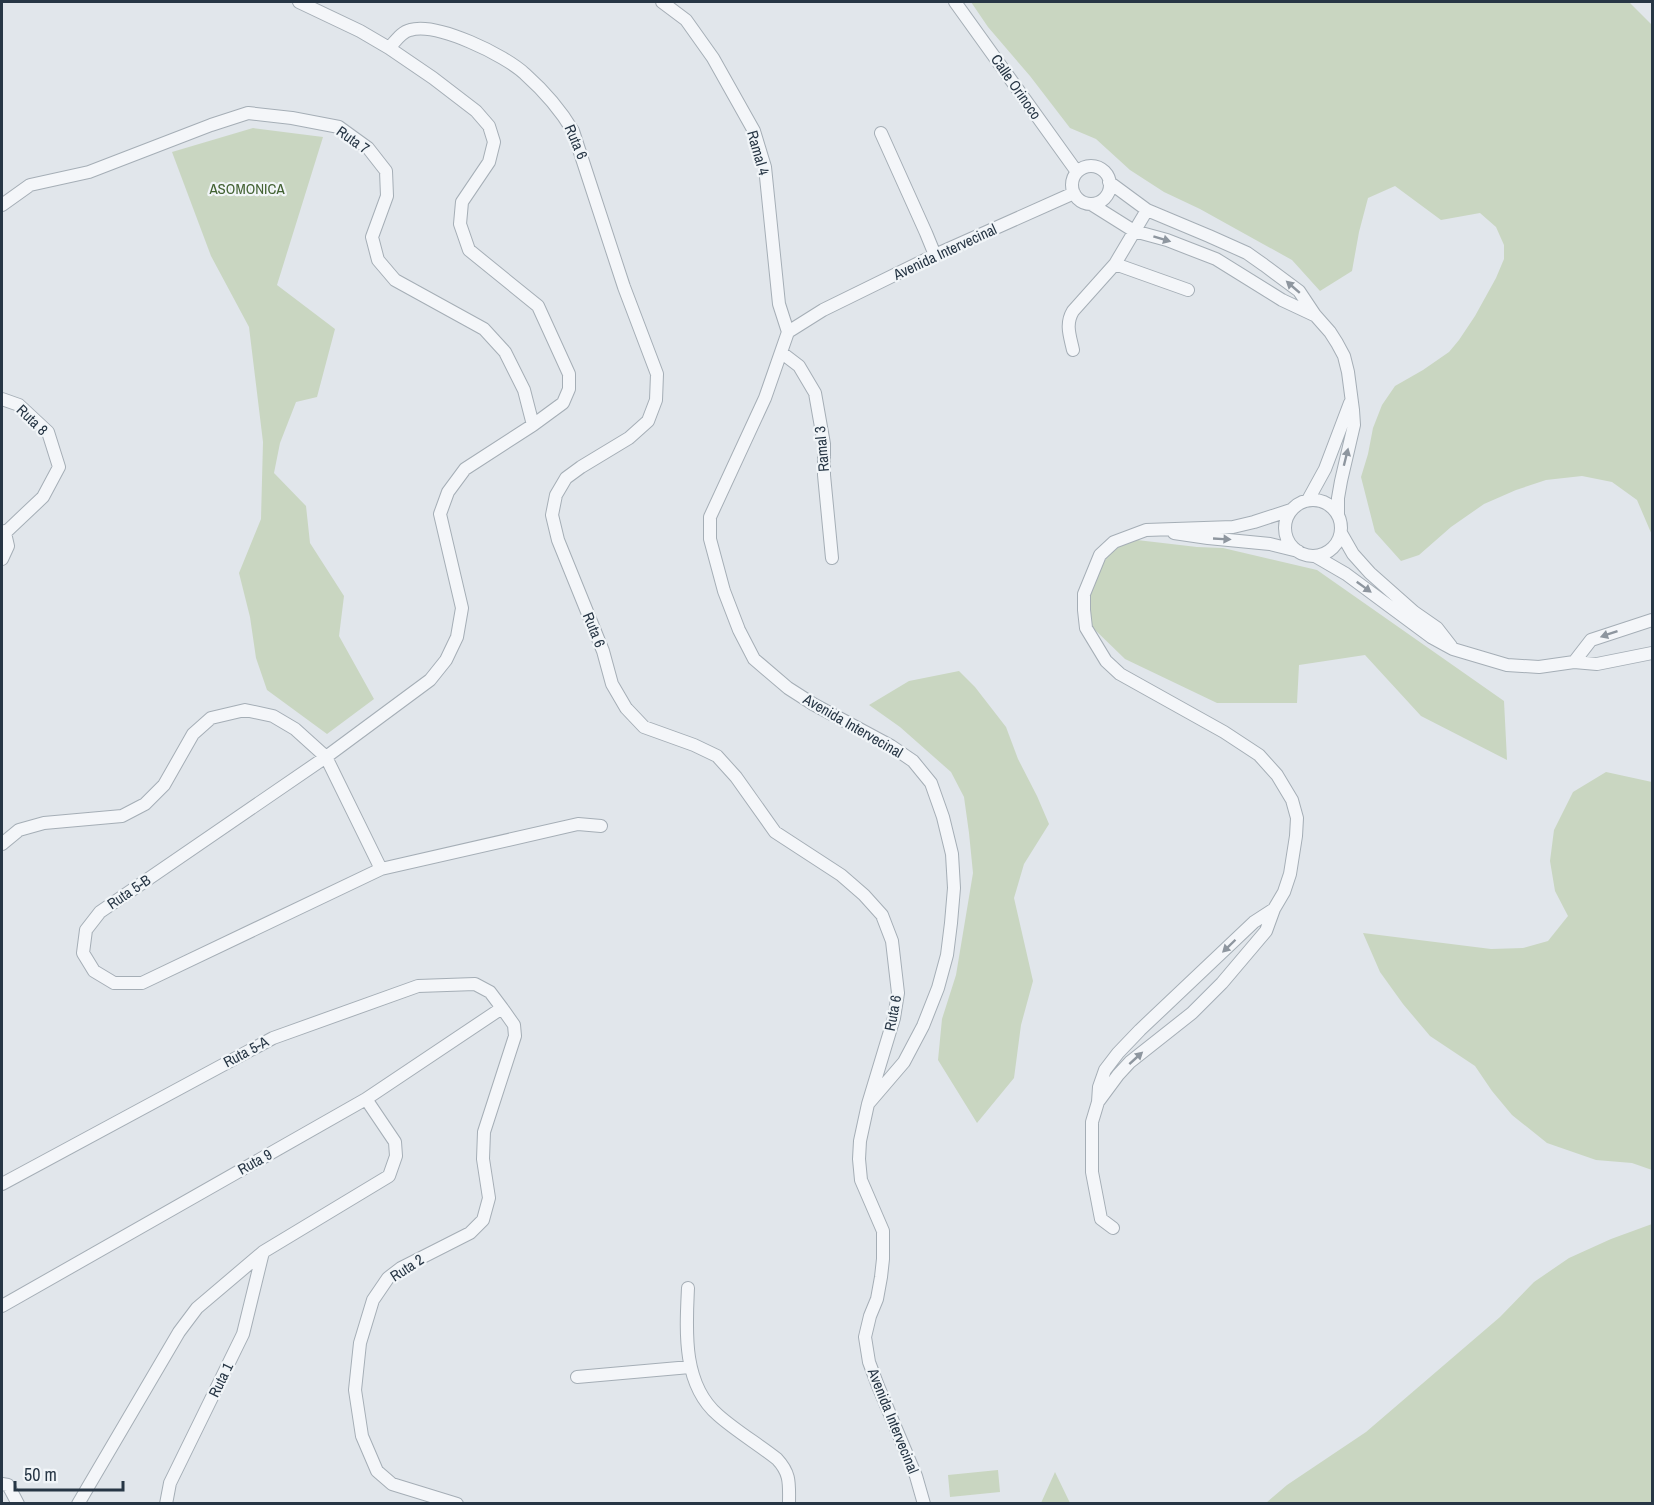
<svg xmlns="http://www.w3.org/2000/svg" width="1654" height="1505" viewBox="0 0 1654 1505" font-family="'Archivo Narrow',sans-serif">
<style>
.green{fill:#c9d6c1}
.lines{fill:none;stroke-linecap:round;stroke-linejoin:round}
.street-casing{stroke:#a5aeb6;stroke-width:14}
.street{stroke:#f4f6f9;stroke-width:12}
.oneway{fill:#8e969f}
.labels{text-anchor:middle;stroke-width:4.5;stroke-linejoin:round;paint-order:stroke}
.street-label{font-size:15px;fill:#273645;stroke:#f1f5f8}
.park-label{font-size:15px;fill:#436233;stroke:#f1f5f8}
</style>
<rect width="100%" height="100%" fill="#e1e6eb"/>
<path class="green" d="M971,2H1629L1652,25V535L1637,500L1612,482L1582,476L1546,480L1516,490L1484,504L1451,527L1419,555L1401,561L1375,532L1361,477L1368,454L1373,428L1382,405L1395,386L1423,370L1449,352L1459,340L1475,316L1496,278L1504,259V245L1496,227L1480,213L1441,220L1395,186L1368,198L1359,232L1352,271L1320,291L1292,260L1200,209L1164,192L1130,170L1096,139L1070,128L1030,76L988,27Z
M253,128L323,137L277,285L335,329L317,397L296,402L280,443L274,473L306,506L310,543L344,596L339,636L374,699L327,734L267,690L256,658L250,617L239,573L261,519L263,442L249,327L211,256L172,152Z
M1137,540L1197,547L1223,548L1317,570L1504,701L1507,760L1421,716L1365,655L1299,665L1297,703H1217L1125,659L1092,627L1088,600L1099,567L1115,548Z
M959,671L975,687L1006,727L1018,759L1037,796L1049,824L1024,864L1014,898L1033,981L1021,1025L1014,1078L977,1123L938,1060L942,1019L956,975L973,873L969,833L964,797L951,772L900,727L869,705L909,681Z
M1606,772L1652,782V1170L1632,1163L1596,1160L1547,1143L1512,1115L1492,1091L1475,1066L1430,1036L1403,1004L1380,972L1363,933L1491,949L1523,948L1548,941L1568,916L1555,891L1550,861L1554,830L1573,792Z
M1652,1224V1503H1266L1287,1485L1366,1432L1500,1317L1534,1282L1569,1258L1611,1239Z
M998,1470L1000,1492L950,1497L948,1475Z
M1055,1472L1070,1503H1041Z"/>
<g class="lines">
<defs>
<path id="street" d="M299,2L360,31L389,48
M662,2L686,20L713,58L754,131L765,167L779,304L788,332
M955,2L1077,172
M881,133L926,233L935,255
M1072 185a19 19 0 1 1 38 0a19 19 0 1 1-38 0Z
M1109,182L1147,210L1209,236L1247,253L1264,265L1299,291L1315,315L1330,332L1337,343L1344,356L1348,372L1353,410L1354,425L1341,481L1338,498V514
M1091,204L1134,231L1167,240L1216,259L1282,300L1314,315
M2,205L30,185L89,172L211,125L248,113L292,118L339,127L368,148L386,171L387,196L372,237L378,260L395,280L484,329L505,352L524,390L533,425
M1147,210L1115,264L1188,290
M1073,350C1070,336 1065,324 1073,311L1115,264
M782,353L799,366L815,393L824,444V475L832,558
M2,399L19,405L48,432L59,467L43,497L5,533L2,531
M1308,500L1325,469L1350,403
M1285 528a28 28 0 1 1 56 0a28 28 0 1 1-56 0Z
M1174,533L1208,538L1270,544L1298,551
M1341,533L1353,554L1370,573L1414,612L1437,628L1451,646
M1315,556L1346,574L1431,637L1453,649L1507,665L1539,667L1574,662L1597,664L1652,653
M2,559L8,546L5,533
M1574,662L1591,640L1652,620
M601,826L578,824L381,869L142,983H114L94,971L83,953L86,930L100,912L326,757L430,680L446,660L457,637L462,608L440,514L448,492L465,469L533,425L563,403L569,389V374L538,306L469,250L460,224L462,202L489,162L494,142L489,126L476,111L433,78L389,48C395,42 401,32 410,30C437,22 505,55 525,74C544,91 560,109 573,131L624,287L657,374L656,400L648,421L629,438L581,467L566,478L556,495L552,515L558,540L603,651L612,684L626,708L644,727L694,745L717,756L736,777L775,832L841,875L864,895L882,915L892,941L898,993L894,1018L868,1104
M2,844L19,830L44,823L122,816L145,804L164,785L193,734L211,718L245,710L273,716L295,729L326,757L381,869
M1098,1102L1118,1075L1130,1062L1192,1013L1222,983L1266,931L1274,909L1284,892L1290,874L1296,836L1297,818L1292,800L1277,775L1259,755L1224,732L1120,674L1106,661L1086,628L1084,610V594L1100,555L1114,542L1146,530L1233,527L1254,522L1291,510
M2,1184L273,1038L418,986L475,984L490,992L502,1008L514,1025L515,1036L484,1132L483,1159L489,1198L483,1220L470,1233L401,1268L388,1278L373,1300L360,1343L355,1390L362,1436L377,1471L392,1484L457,1504
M1113,1228L1101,1219L1092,1172V1122L1098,1102L1099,1087L1105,1070L1118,1053L1140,1030L1254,922L1274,909
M688,1288C686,1330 682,1384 718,1415C736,1431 758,1444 777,1459C791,1474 789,1484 789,1504
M2,1306L366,1099L502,1008
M577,1377L690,1367
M2,1484L8,1485L18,1504
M78,1504L179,1332L197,1308L263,1252L389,1176L396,1156L395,1142L366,1099
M166,1504L170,1483L243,1334L263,1252
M924,1504L916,1476L878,1386L869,1362L865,1337L870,1316L877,1299L881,1277L883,1259V1231L861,1180L859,1159L860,1141L868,1104L904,1062L923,1026L938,988L947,955L951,923L954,888L952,854L943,817L931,783L913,761L891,746L813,704L788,688L754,659L739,630L724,591L710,539V517L765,398L788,332L823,310L935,255L1074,193"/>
</defs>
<use href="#street" class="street-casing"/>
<use href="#street" class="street"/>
</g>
<defs><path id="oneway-solid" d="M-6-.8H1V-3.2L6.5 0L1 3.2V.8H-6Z" transform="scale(1.5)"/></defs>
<g class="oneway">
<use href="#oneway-solid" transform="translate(1162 239) rotate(17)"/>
<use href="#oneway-solid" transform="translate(1293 287) rotate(-139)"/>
<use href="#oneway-solid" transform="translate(1346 457) rotate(-76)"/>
<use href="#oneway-solid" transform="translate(1222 539) rotate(3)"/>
<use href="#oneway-solid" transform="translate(1364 587) rotate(36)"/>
<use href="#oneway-solid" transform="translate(1609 634) rotate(161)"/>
<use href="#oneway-solid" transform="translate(1229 946) rotate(136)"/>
<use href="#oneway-solid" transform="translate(1136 1058) rotate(-42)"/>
</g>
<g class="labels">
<g class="street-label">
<text transform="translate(1016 87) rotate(55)" y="5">Calle Orinoco</text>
<text transform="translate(353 140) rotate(35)" y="5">Ruta 7</text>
<text transform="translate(576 142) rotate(67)" y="5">Ruta 6</text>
<text transform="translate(758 153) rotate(74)" y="5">Ramal 4</text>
<text transform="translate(945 252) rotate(-25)" y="5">Avenida Intervecinal</text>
<text transform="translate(32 420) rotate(44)" y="5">Ruta 8</text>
<text transform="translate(822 449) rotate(-95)" y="5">Ramal 3</text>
<text transform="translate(594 630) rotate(68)" y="5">Ruta 6</text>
<text transform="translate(853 726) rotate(30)" y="5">Avenida Intervecinal</text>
<text transform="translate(129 892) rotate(-34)" y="5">Ruta 5-B</text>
<text transform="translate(893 1013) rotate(-79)" y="5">Ruta 6</text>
<text transform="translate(246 1052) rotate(-28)" y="5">Ruta 5-A</text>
<text transform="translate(255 1162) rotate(-29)" y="5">Ruta 9</text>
<text transform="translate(407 1268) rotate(-33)" y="5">Ruta 2</text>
<text transform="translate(221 1380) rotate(-64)" y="5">Ruta 1</text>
<text transform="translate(893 1421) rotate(68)" y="5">Avenida Intervecinal</text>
</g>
<g class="park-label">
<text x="247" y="194">ASOMONICA</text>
</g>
</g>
<rect width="1654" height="1505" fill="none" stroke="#273645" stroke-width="6"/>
<path d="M15 1481v9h108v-9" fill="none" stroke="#273645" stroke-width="3"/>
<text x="24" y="1481" font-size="18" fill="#273645" stroke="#f1f5f8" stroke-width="4.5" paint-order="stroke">50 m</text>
</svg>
